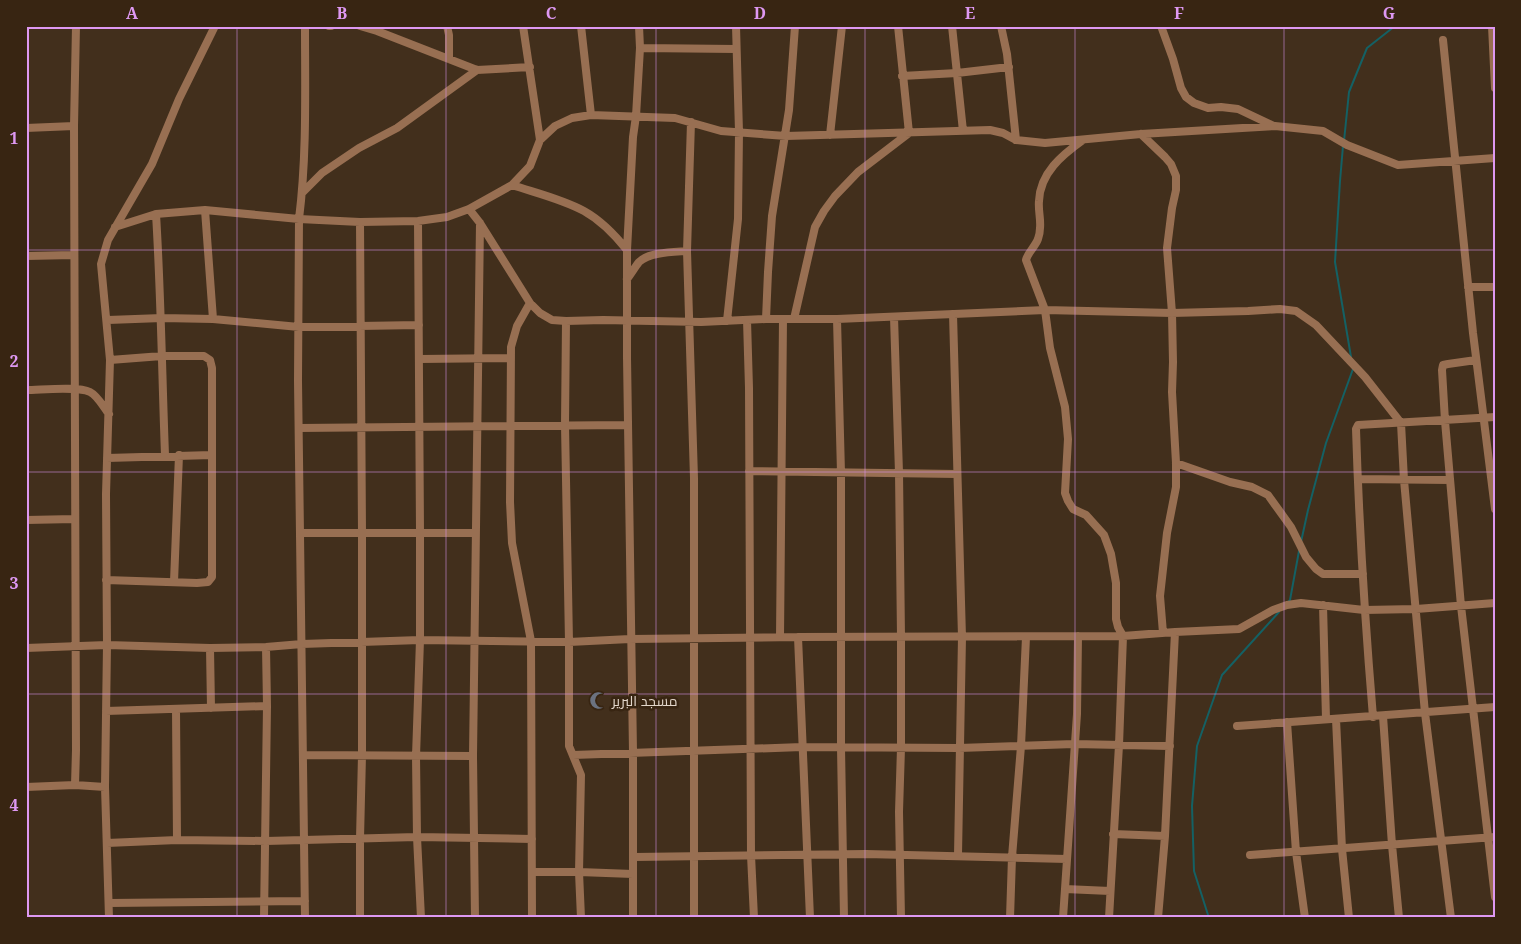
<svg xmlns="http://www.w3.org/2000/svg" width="1521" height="944" viewBox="0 0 1521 944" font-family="'Noto Serif',Cairo,serif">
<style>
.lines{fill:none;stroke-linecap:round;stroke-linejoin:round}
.stream{stroke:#146164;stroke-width:2}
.minor{stroke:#986f52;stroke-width:8}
.grid{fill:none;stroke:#de98f2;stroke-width:1;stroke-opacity:0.55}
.labels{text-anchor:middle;stroke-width:5;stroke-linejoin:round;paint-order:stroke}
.poi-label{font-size:14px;fill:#e2d6ca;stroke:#382512;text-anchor:start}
.neatline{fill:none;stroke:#de98f2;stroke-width:2}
.grid-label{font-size:16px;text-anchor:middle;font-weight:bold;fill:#de98f2}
</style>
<rect width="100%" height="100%" fill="#422f1c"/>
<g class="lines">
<path class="stream" d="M1344,141L1349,92L1367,48L1395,26
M1343,146L1340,181L1335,262L1351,357
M1301,542L1308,510L1326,443L1353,369
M1288,602L1290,600L1299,551
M1209,918L1194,871L1192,806L1197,746L1222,675L1279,612"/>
<path class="minor" d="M329,26H331
M360,26L377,31L477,70L530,67
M447,26L449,35V59
M523,26L540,140
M581,26L591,115
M952,26L963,131
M1001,26L1007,54L1016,140
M1161,26L1173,59L1181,88L1186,97L1194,103L1208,108L1221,107L1238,109L1274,126
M1492,26L1495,88
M1443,40L1473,333L1495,509
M640,48L736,49
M902,76L957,73L1009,67
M691,122L687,251L694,478V918
M26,128L74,126
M1141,134L1165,157L1171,164L1176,176V190L1172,208L1167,248L1172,313L1173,362L1172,392L1176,463V487L1167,533L1160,596L1163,633
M830,135L842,26
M1083,140C1062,155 1040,173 1039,201C1038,210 1041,219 1040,228C1040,232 1039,236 1038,239C1035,247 1028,252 1026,260L1045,310L1050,348L1065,407L1068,439L1065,493L1068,501L1073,509L1086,515L1104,535L1111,554L1116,583V619L1118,627L1123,636L1119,745L1109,918
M512,185C536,193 562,199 584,211C602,221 615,235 627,250
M302,193L322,173L359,148L397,128L477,70
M469,209L480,223L530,303L540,313L552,320L566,321L603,320L701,322L766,319H837L1045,310L1172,313L1248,311L1280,309L1296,311L1316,325L1365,377L1401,423L1404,480L1425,713L1451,918
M156,214C161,295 162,375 165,455
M418,221L420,532V640L416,756L417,837L421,918
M360,222L362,533V755L360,839V918
M115,227L156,214L205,210L299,219L360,222L418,221L447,217L469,209L512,185L530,166L540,140L555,126L572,118L591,115L675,118L721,131L786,136L990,130L1003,133L1016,140L1045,143L1141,134L1275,126L1323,131L1347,145L1398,165L1495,158
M26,256L74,255
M627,279C631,274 635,267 639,262C649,252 674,252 687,251
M1468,287H1495
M530,303L517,326L511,347L510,502L512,543L531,641L532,918
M953,314L962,637L958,855
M894,317L899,473L901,636V748L899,812L901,918
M213,319L299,327L419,325
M766,319L768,272L772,216L789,110L795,26
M794,319L815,227L824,211L835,196L858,172L909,133L898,26
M837,319L841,473V748L844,918
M108,320L162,318L213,319L205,210
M747,320L749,388L751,855L754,918
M566,321L565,425L569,642V746L581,775L579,872L581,918
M727,321L738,219L739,132L736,26
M420,359L511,358
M1476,360L1448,364L1443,365L1442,370L1445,421L1461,606L1495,897
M26,390C41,390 78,386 90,392C98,396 104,408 109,414
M299,428L628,425
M107,458L212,455
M1176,463L1230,482L1252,487L1268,495L1291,527L1306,557L1316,569L1323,574H1363
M749,471L957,474
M1358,479L1450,480
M26,520L75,519
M301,533H476
M106,580L197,583L208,582L212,577V368L210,360L204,356H162L110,360
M174,582L179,455
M1323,605L1326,719
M780,637L783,319
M798,637L810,918
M26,648L107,645L210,648L266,647L302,644L420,640L569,642L630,639L798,637L1123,636L1175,632L1239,629L1273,610L1287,605L1301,603L1364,610L1416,609L1495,603
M210,648L211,708
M176,709L177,840
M106,711L267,706
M1383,716L1392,845L1399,918
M1373,717C1365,621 1359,525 1356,429L1358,425L1495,417
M1336,719L1342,849L1349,918
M1287,722L1296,852L1305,918
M1237,726L1495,707
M303,755L473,756
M573,755L802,747L959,748L1074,744L1170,746
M75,785L105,787
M26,787L75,785L76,750L74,126L76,26
M1113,834L1165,836
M107,843L177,840L266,841L417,837L532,839
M1250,855L1495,837
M634,857L866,854L1067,859
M532,872H579L633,874
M1065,889L1110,891
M109,903L305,901
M109,918L105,787L107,645L106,494L110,360L101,264L108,240L152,164L179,99L215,26
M264,918L267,706L266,647
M305,918L298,381L299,219C307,155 305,90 305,26
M475,918L473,756L480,223
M633,918V752L627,357V250L633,137L636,116L640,48L639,26
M1010,918L1012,857L1021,746L1026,637
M1063,918L1077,714L1078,636
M1158,918L1165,836L1175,632"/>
</g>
<path class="grid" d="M237,26V918M446,26V918M656,26V918M865,26V918M1075,26V918M1284,26V918M26,250H1495M26,472H1495M26,694H1495"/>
<defs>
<symbol id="mosque-bare" viewBox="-9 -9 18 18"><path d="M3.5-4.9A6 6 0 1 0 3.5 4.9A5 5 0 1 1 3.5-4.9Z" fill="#6b7280" stroke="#382512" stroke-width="2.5" paint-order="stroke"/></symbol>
</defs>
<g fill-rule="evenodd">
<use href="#mosque-bare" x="586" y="688" width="25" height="25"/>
</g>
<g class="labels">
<g class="poi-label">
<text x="612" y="706">مسجد البرير</text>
</g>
</g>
<rect width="1521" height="944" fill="none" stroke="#382512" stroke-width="55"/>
<rect x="28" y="28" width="1466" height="888" class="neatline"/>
<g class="grid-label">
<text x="132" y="19">A</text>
<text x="342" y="19">B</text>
<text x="551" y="19">C</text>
<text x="760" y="19">D</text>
<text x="970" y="19">E</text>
<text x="1179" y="19">F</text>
<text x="1389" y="19">G</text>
<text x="14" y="144">1</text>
<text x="14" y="367">2</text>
<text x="14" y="589">3</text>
<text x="14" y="811">4</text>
</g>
</svg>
